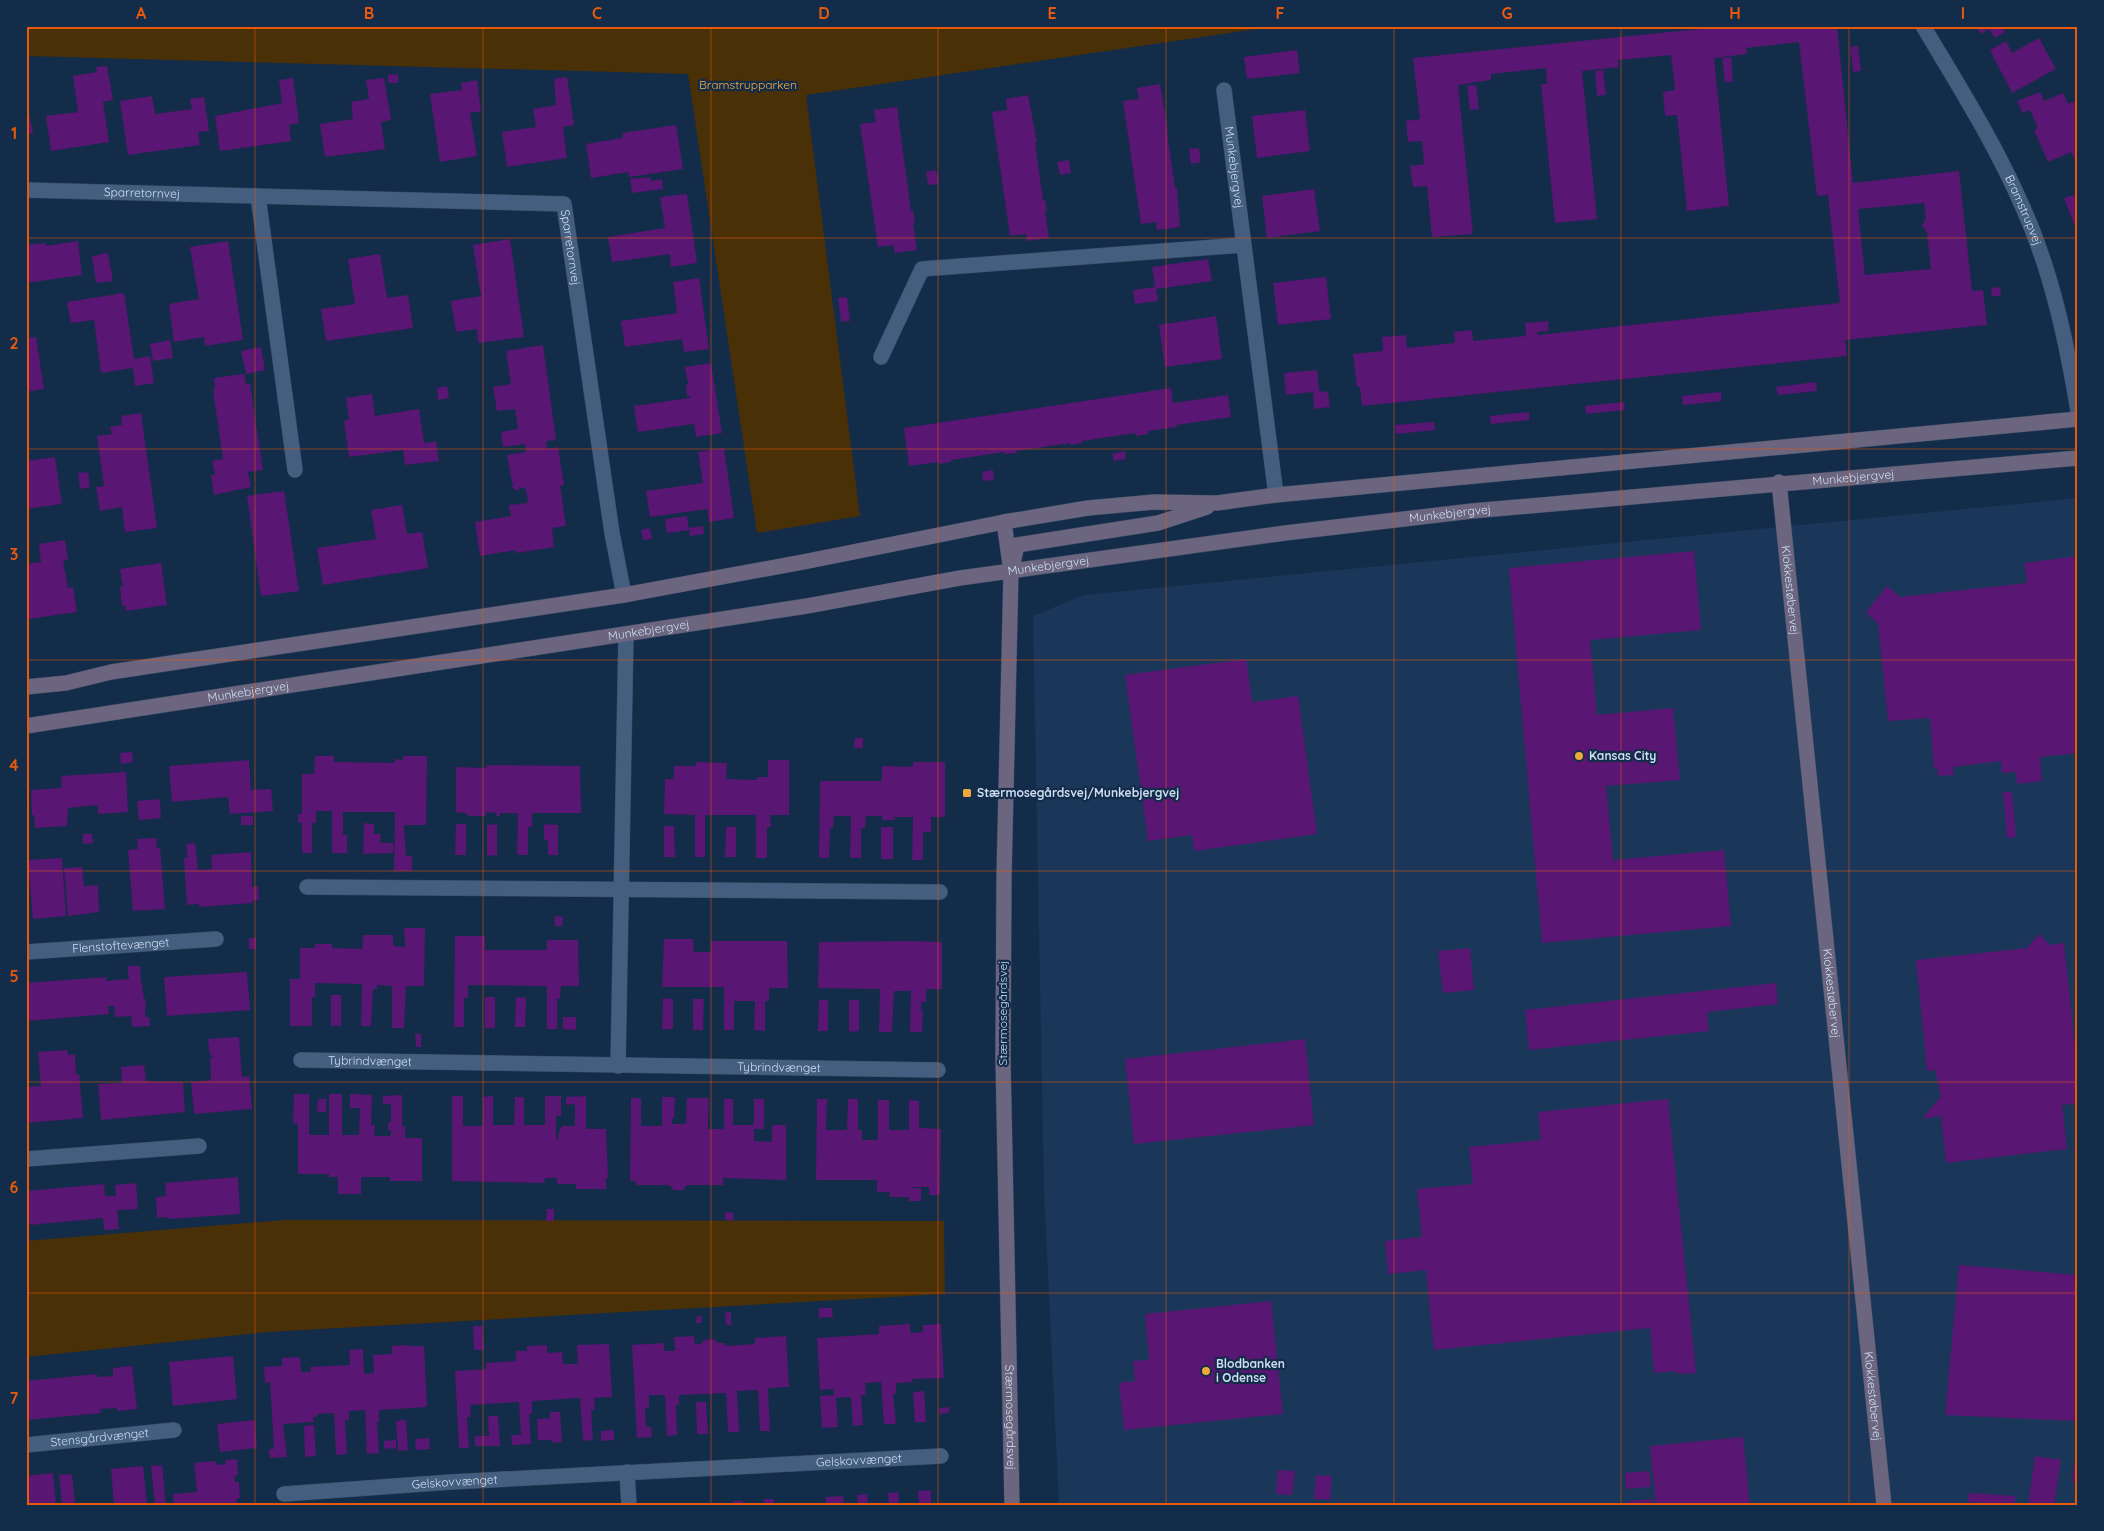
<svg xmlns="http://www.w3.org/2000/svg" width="2104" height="1531" viewBox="0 0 2104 1531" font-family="Quicksand,sans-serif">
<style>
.built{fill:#1a375a}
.green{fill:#493007}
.building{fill:#591673;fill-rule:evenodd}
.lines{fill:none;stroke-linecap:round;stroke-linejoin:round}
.street-casing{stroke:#364861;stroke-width:16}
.secondary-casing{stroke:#364861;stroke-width:16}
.street{stroke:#445e80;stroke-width:15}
.secondary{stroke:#6b657f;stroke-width:15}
.grid{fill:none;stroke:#e8590c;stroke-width:1;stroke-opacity:0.55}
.poi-dot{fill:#eda83c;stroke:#132c4a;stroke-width:2}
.labels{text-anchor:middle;stroke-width:4.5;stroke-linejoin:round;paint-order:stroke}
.park-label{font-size:12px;fill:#f5ae41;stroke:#132c4a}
.street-label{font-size:12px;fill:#cfdef1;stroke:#132c4a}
.poi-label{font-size:12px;font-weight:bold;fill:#cfdef1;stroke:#132c4a;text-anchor:start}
.neatline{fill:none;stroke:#e8590c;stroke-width:2}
.grid-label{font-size:16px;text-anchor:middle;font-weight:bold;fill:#e8590c}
</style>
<rect width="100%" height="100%" fill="#132c4a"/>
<path class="built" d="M2078,498V1505H1059L1044,1189L1033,616L1084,595Z"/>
<path class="green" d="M26,26H1277L806,95L860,516L757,533L688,74L26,56Z
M285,1220L944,1221L945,1294L267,1332L26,1357V1241Z"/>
<path class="building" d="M1729,26H1837L1853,183L1959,171L1972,291L1983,290L1987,325L1845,340L1847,356L1362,406L1360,387H1357L1353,354L1383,351L1382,337L1406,335L1407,348L1455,343L1454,332L1472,330L1473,341L1526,336L1525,323L1548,321L1549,331L1537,332L1538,335L1840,303L1828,195L1817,196L1799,42L1746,48L1747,54L1714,58L1729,206L1687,211L1677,115L1665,116L1663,92L1675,90L1671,55L1618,60L1619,67L1582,71L1597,219L1555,223L1541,84H1547L1546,68L1491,74V80L1458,85L1473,234L1432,237L1427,186L1413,187L1410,166L1424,164L1422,141L1408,142L1406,121L1420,119L1413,58ZM1924,203L1926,218L1922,226L1927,232L1931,269L1865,275L1858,209Z
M1976,26H2001L2005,32L1995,38L1989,29L1981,34Z
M2039,38L2056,69L2012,93L1990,50L2006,41L2012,53Z
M1858,46L1861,71L1853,72L1850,47Z
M1297,50L1300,73L1247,79L1244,57Z
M1731,57L1733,82H1725L1722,58Z
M107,66L113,100L103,102L109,142L51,151L46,116L78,112L73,76L97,72L96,67Z
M1603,70L1606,95L1597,96L1595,71Z
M398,74V83H388V75Z
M567,77L574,125L563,127L567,158L507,167L502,132L536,127L533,109L556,105L554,79Z
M293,78L299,123L289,125L291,141L220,151L215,116L282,103L279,80Z
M384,78L391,120L381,122L385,149L325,157L320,124L353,119L351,102L369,99L366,80Z
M477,80L481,111L470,113L477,156L440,162L430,94L462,90L461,83Z
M1160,84L1168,131L1167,132L1175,188H1177L1180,227L1157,230L1156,222L1141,224L1123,101L1139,99L1137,88Z
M1476,85L1479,109L1470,110L1467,86Z
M2040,92L2044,101L2063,93L2068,104L2078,100V166L2071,152L2048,162L2034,130L2038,128L2030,110L2023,113L2017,101Z
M1028,95L1037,142H1035L1043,200H1045L1047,211H1045L1049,238L1027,241L1026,234L1010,236L992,112L1007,110L1006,99Z
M26,96L33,133L26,135Z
M152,96L155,114L192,109L190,99L204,97L209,131L198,132L200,145L128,155L120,101Z
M897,107L911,211H913L915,223H913L917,250L895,253L893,245L878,247L860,124L876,122L874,110Z
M1305,110L1310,151L1257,158L1252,116Z
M676,125L683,169L629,177L628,172L591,178L586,144L623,138L622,133Z
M1199,148L1201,162L1191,164L1189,149Z
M1069,160L1071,173L1060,175L1057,162Z
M936,170L939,184L928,185L926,172Z
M650,177L651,181L662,179L663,189L632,193L630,179Z
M1314,189L1320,231L1267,238L1262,196Z
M687,194L697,263L671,267L670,254L612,262L608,237L665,228L660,197Z
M2078,194V228L2076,229L2064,198Z
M510,239L524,337L478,343L477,329L456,332L451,301L481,296L473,245Z
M78,241L82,275L26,283V245L46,243V246Z
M228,241L243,340L205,346L204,337L174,342L169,304L199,299L190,247Z
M108,253L113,281L96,283L92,256Z
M380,254L387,298L408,295L413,328L326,341L321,309L355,304L348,259Z
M1208,259L1212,281L1156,289L1158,301L1135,304L1133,290L1155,287L1152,267Z
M1326,277L1331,319L1278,325L1273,283Z
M699,278L709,349L684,352L682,339L625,347L621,321L677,313L673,282Z
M2000,287L2001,296H1992L1991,288Z
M124,293L134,359L150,356L154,383L135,386L133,368L101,373L94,320L71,323L67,302Z
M847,297L850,321L841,322L838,298Z
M1216,316L1222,359L1165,367L1159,325Z
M36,337L44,389L26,392V338Z
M170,340L173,358L153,361L150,344Z
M543,345L556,440L546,441L547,449L558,447L564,485L560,486L566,526L552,528L554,547L516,553V550L480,556L475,522L511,516L509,505L528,503L526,489L520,487L518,491L512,488L514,484L512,483L507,455L526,452L525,444L503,447L501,432L518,429L515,409L497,411L493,387L511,384L506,351Z
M261,347L265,370L246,374L241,351Z
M711,363L722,433L696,437L694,424L638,432L634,406L690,398V396H687L686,384H688L685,367Z
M1317,370L1319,391L1328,392L1330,407L1314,409L1313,392L1286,395L1284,373Z
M244,374L246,384H250L263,470L248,472L251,487L214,495L211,475H215L212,461L223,459L213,390L215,389L214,378Z
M1816,382L1817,391L1778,395L1776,387Z
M447,386L449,398L438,400L437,388Z
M1171,388L1173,403L1228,395L1231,417L1176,425L1177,427L1148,431V434L1136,436L1135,433L1082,441V443L1070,445V443L1016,451L1017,453L1004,454L1005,452L951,460V462L939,464L938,462L909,466L904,428Z
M1721,392V401L1683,405L1682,396Z
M372,394L375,416L419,409L424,443L436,441L439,461L405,465L403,450L349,457L344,420H349L346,398Z
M1624,402L1625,410L1586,414L1585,406Z
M1529,412V420L1491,424L1490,416Z
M141,413L157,528L125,532L122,507L100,511L96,487L104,486L97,436L112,434L110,427L122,425L121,416Z
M1434,422L1435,430L1396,434L1395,425Z
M724,448L734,518L709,522L707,509L650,517L646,491L703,483L698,452Z
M1125,451L1126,459L1114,461L1112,454Z
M55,457L62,504L26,509V461Z
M993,470L994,480L983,481L982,472Z
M88,472L90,487L80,489L78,473Z
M284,491L299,591L261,596L247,496Z
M402,505L407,534L422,532L428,568L323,585L317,548L376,539L371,510Z
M687,516L689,530L667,533L665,519Z
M703,526L704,534L690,536L689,528Z
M650,528L652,539L643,540L641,530Z
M65,540L68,560L63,561L68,588L73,587L77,612L28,619L26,606V595H28L26,564L41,562L39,544Z
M1694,551L1701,630L1590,640L1597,715L1673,708L1680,780L1606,786L1613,860L1724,850L1731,926L1542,943L1509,568Z
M2078,556V753L2040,757L2042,781L2017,784L2016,772L2002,773L2001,761L1953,767L1954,775L1938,776L1937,768L1934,769L1930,718L1888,721L1878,624L1866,612L1887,586L1900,597L2027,583L2024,563Z
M161,563L167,605L126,611L125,605L122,606L120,587H123L120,569Z
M1246,659L1252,702L1298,696L1317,834L1194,851L1192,835L1148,841L1125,675Z
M855,738H863V748H854Z
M132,752L133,762L121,764L120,753Z
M315,756H334V762L395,763V759L403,760V756H427L426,825H404L406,856H412V871H394L395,812H343V835H347V853H332V811H316V823H312V853H302V823H298V814H302V774H314Z
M249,760L251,790L271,789L273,811L230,814L228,797L172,802L169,766Z
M768,760H789V815H770L771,827H767V858H756V815H705V857H695V815L664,814L665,779H674V766H695L696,762L727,763L726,779L757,780V777H768Z
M913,762H945V817H931V832H923V860H912L913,817H895V820H882V816H866L865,828H861V858H850L851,816H834L833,828H830L829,858H819L820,781H882V766L913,767Z
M487,765L580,766L581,813H532V827H528V855H517L518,813H500V816H496L497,813L486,812V816H470L466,815V813L456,812V767L486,768Z
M126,772L128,812L98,814V805L68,808L67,826L35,828L34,815H32L31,790L62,788L61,776Z
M2003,792H2012L2016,837L2007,838Z
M160,799L161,818L139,820L137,801Z
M241,816H253V825H241Z
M364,823L374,824V834H381L380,843H393V853L363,854Z
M456,824H466V855H455Z
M497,824V855L487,856V825Z
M544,824L558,825V855H548V840H544Z
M664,826H674L675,857H664Z
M726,827H736V857H725Z
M881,827H893V859H881Z
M83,834H92L93,843L83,844Z
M156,838L157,848H160L165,909L133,911L128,850L138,849L137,839Z
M195,843L198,870L212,869L211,855L251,852L252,887L258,886L259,900H253V903L199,907V904L187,905L184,858H188L186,844Z
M62,858L66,916L33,919L28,860Z
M82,867L84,886L98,885L99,912L68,916L64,868Z
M555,916L563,917L562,926H555Z
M404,928H425L424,986H406L404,1028H392V986L377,985V989H373L371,1026H361L362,984L315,983V997H312V1026H290V979H300V948H315V944H332V948L362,949L363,935H393V946L405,947Z
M2039,934L2050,945L2064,943L2076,1056L2078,1055V1103L2062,1105L2067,1149L1946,1163L1941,1116L1922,1119L1941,1096L1935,1070L1927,1071L1916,960L2027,948Z
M455,936H485V950H547V940H578L579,986H561L560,999H557V1029H547V986L468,985V998H464V1027H454Z
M249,938H256V949H249Z
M664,939H693L694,952H711V941H787L788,988H769V1001H765V1031L754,1030L755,1001H734V1030H724V987H662Z
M912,941L942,942V989H926V1002H921V1011H923L922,1032H910L911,991H894L892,1032H879L880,989L818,988L819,942Z
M1470,948L1474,990L1443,993L1438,951Z
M127,966H140L141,983H142L144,999H146L145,1017H149L150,1026L132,1027L131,1016L115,1017L114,1006H108L109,1014L26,1021V983L106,977V981L129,979Z
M247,972L250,1010L167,1016L164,977Z
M1776,983L1778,1004L1707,1012L1709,1031L1529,1050L1525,1010Z
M331,995H341V1026H331Z
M485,997H495V1028H485Z
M516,997L526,998L525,1027H515Z
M663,998L673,999V1029H662Z
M693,999H704L703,1030H693Z
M819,1000H828V1031H818Z
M849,1000H859V1031L849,1032Z
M563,1017H576V1030L563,1029Z
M415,1034H421V1047H416Z
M239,1037L242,1077L249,1076L252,1109L194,1114L191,1082L211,1080L210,1058H212V1055H210L208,1039Z
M1305,1039L1314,1125L1134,1144L1125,1059Z
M67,1050L68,1055L75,1054L76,1074H79L83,1118L26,1123V1087L41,1086L38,1052Z
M144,1065L146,1081L183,1082L185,1112L101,1120L98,1084L122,1083L121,1067Z
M294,1094H309V1135H329V1094H342V1135H359L360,1108H350V1094L372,1095L371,1125H375L374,1136H391V1130H388V1122H391V1104H383V1096L402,1095V1126H405V1138H422V1181H390V1177H361V1194H338V1177H329V1174H298V1123L293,1124Z
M452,1096H463V1126H483V1097L493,1096V1125H514L515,1097H524V1125H545V1096H561V1116H556V1139H558L559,1131L562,1126H575V1104L566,1105V1097L586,1096V1129H606L608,1178H606V1189H576V1184H557V1178H545L544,1183L452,1181Z
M662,1097H675L674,1119L672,1118V1124H686L687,1098H709L708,1129H724V1099H733V1125H754V1099H764V1129H754V1141L772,1142V1125H786V1180L723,1178V1185H687L683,1190H674L669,1185H636V1181H630L631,1098H641V1126H662Z
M318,1099H326V1112H317Z
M817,1099H827L826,1130H847L848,1099H858V1130H862V1140H878V1100H889V1130H909V1100L919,1101V1128L941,1129L940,1195H929V1187H910V1188H921V1201H909V1197H889L890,1192H877V1180H816Z
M1668,1099L1696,1373L1677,1374V1371L1654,1373L1650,1328L1434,1350L1426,1270L1388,1274L1385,1241L1422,1237L1417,1189L1473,1184L1469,1147L1541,1140L1538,1112Z
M238,1177L240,1214L168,1219V1217L157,1218L156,1197L166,1196L165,1183Z
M136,1183L138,1209L117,1210L119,1229L104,1230L103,1218L30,1225L29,1222H26L27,1191L104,1184L105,1196H116L115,1185Z
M547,1209H554V1221H546Z
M725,1212L734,1213L733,1221L725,1220Z
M1959,1265L2078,1275V1421L1945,1415Z
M1271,1301L1283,1414L1124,1430L1119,1383L1135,1381L1133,1361L1149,1360L1145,1314Z
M819,1308H832L833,1317L819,1318Z
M731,1312V1325H726L725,1313Z
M697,1316H702L701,1323H696Z
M910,1324V1333L923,1332V1325L941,1324L944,1378L912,1379L913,1382L896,1383V1394L893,1393L896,1424H884L881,1382L865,1383L866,1395H861L863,1425L853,1426L851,1397L836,1398L838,1427L822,1428L820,1396L834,1395V1389L820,1390L817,1338L879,1334V1326Z
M473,1326H482L484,1350H474Z
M694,1336L695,1344H701L704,1340L714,1339L718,1343H725V1346L755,1344V1338L786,1336L789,1387L768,1388L770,1431H760L758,1390L737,1391L739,1432H728L726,1393L679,1395V1405H676L677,1435L667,1436L665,1395H649V1407L645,1408L646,1427H651L652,1437L637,1438L632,1345L664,1343V1351H675L674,1337Z
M609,1344L612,1397L594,1398L595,1410H591L593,1440L583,1441L580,1398L532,1401V1414H529L531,1444L512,1445L511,1435H521L519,1402L470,1405L471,1417H467L469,1448H459L455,1371L486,1369V1363L516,1361V1351H527V1346L547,1345V1353L562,1352L563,1364H578L577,1345Z
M410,1345V1346H424L427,1407L379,1410V1422H377L379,1453L367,1454L365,1410L349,1411V1420H345L347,1454L336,1455L334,1413L317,1414V1417H313L314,1422L283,1424L287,1457L270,1458L269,1449H274L270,1382L265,1383L264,1367L282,1366V1358L300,1357L301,1372H311L310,1367L350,1365L349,1350L363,1349L364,1374L374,1373L373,1355L392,1354V1346Z
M233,1356L237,1399L173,1406L169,1362Z
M132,1366L137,1409L117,1411V1408L100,1409L101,1413L26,1420V1381L97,1374V1377L113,1376V1368Z
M924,1391L926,1422H915L913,1392Z
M696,1402H706L708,1434H697Z
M949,1407V1413L939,1414V1408Z
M550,1412H560L562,1442L552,1443V1440H538L537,1419L550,1418Z
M488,1416H498L500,1446H475V1436H489Z
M255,1420L257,1448L220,1452L217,1424Z
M406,1420L408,1450L398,1451L396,1421Z
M314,1425L316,1456L305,1457L304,1426Z
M614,1430V1440L601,1441V1431Z
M1743,1437L1750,1505H1656L1650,1446Z
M429,1438L430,1449L416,1450L415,1439Z
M396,1440V1448L384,1449V1441Z
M2035,1456L2061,1460L2054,1505H2028Z
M237,1459L238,1475H235V1482H239L240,1498H237V1505H174L173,1494L197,1492L194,1463L216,1461V1465L226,1464L225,1460Z
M2075,1460H2078V1482H2072Z
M162,1465L166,1505H155L151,1466Z
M143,1466L147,1505H114L111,1469Z
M1278,1470L1295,1471L1292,1495L1276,1494Z
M1649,1471L1651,1487L1626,1489L1625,1473Z
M53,1473L56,1505H26V1476Z
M72,1474L75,1505H62L59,1475Z
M1316,1475L1332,1476L1330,1500L1314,1499Z
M931,1490V1505H919L918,1491Z
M898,1492L899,1505H889L888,1493Z
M1969,1493L2015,1496V1505L1968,1502Z
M867,1494L868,1505H858L857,1495Z
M843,1496L844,1505H826V1497Z
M764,1499H774V1505H765Z
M1652,1499L1653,1505H1628V1501Z
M733,1501H743V1505H733Z"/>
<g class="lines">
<defs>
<g id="street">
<path id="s1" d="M1923,26C1959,86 1996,145 2024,210C2052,273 2067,344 2078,411"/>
<path id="s2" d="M1224,90L1276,495"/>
<path id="s3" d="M26,190L564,204L612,533L624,595"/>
<path d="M258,196L295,470"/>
<path d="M881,357L922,269L1243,245"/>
<path d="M307,887L940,892"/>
<path id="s4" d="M26,952L216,939"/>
<path id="s5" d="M301,1060L938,1070"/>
<path d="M618,1066L626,634"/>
<path d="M26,1159L199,1146"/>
<path id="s6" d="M26,1445L174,1430"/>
<path d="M627,1472L629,1505"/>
<path id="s7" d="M284,1494L451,1482L941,1456"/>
</g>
<g id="secondary">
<path id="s8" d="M1779,482L1884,1505"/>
<path id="s9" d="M1004,522L1011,571L1004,878L1003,1059L1012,1505"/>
<path d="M1013,563L1017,545L1158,523L1207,507"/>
<path d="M26,687L66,683L111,672L624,595L803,562L1004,522L1088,508L1154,502L1217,503L1276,495L2078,419"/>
<path id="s10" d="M26,726L807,606L960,578L1285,533L1472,511L2078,458"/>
</g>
</defs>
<use href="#street" class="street-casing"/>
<use href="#secondary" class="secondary-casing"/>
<use href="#street" class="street"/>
<use href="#secondary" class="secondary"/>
</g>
<path class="grid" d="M255,26V1505M483,26V1505M711,26V1505M938,26V1505M1166,26V1505M1394,26V1505M1621,26V1505M1849,26V1505M26,238H2078M26,449H2078M26,660H2078M26,871H2078M26,1082H2078M26,1293H2078"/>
<g class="poi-dot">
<circle cx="1579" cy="756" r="5"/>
<rect x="962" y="788" width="10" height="10" rx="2.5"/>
<circle cx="1206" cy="1371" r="5"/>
</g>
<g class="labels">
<g class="park-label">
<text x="748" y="89">Bramstrupparken</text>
</g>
<g class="street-label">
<text dy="4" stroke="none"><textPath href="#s2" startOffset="78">Munkebjergvej</textPath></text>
<text dy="4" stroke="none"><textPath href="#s3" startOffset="116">Sparretornvej</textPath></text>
<text dy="4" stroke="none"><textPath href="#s1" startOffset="210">Bramstrupvej</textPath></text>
<text dy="4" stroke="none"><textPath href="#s3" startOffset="582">Sparretornvej</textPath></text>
<text dy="4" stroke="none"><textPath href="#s10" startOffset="1845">Munkebjergvej</textPath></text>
<text dy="4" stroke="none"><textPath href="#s10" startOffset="1440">Munkebjergvej</textPath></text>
<text dy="4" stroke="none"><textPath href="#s10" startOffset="1035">Munkebjergvej</textPath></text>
<text dy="4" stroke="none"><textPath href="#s8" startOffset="109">Klokkestøbervej</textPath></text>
<text dy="4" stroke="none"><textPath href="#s10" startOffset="630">Munkebjergvej</textPath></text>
<text dy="4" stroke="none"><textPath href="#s10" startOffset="225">Munkebjergvej</textPath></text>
<text dy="4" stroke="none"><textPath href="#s4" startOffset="95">Flenstoftevænget</textPath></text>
<text dy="4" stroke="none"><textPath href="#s8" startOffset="514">Klokkestøbervej</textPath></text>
<text transform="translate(1003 1013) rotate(-90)" y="4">Stærmosegårdsvej</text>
<text dy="4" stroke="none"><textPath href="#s5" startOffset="69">Tybrindvænget</textPath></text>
<text dy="4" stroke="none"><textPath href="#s5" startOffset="478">Tybrindvænget</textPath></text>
<text dy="4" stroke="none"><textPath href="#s8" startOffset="919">Klokkestøbervej</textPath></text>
<text dy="4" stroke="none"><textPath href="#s9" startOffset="896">Stærmosegårdsvej</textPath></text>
<text dy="4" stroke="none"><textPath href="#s6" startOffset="74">Stensgårdvænget</textPath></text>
<text dy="4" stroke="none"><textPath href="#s7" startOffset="576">Gelskovvænget</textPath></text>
<text dy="4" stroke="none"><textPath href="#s7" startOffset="171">Gelskovvænget</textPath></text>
</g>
<g class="poi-label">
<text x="1589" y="760">Kansas City</text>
<text x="977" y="797">Stærmosegårdsvej/Munkebjergvej</text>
<text x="1216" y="1368">Blodbanken<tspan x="1216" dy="14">i Odense</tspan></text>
</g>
</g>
<rect width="2104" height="1531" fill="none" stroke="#132c4a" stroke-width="55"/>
<rect x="28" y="28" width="2048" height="1476" class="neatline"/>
<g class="grid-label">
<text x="141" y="19">A</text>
<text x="369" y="19">B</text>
<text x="597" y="19">C</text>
<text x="824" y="19">D</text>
<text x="1052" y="19">E</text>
<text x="1280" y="19">F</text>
<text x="1507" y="19">G</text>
<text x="1735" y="19">H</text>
<text x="1963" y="19">I</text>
<text x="14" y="139">1</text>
<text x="14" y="349">2</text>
<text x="14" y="560">3</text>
<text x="14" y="771">4</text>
<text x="14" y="982">5</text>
<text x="14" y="1193">6</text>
<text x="14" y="1404">7</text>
</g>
</svg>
